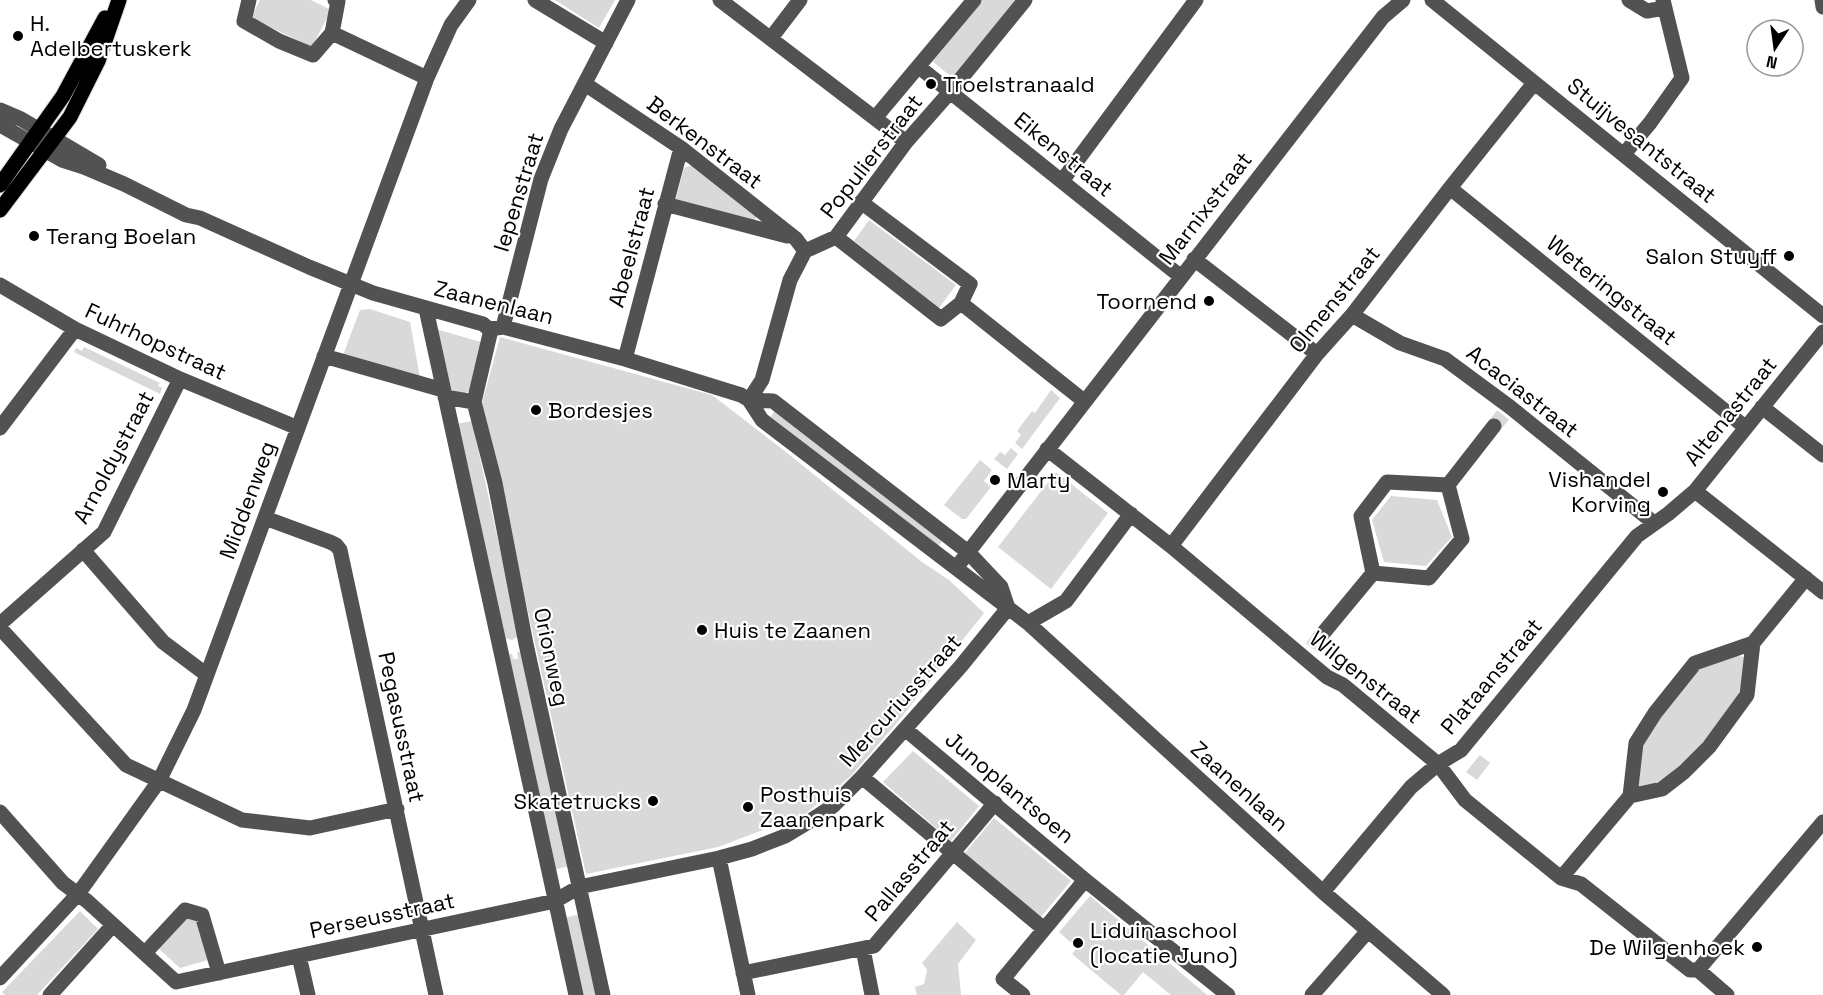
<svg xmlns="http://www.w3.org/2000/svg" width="1823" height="995" viewBox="0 0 1823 995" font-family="'Space Grotesk',sans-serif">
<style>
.green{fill:#d9d9d9}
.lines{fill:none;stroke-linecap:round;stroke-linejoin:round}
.minor-tunnel{stroke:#d9d9d9;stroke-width:15;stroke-dasharray:15 8;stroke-linecap:butt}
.major-casing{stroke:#dbdbdb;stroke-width:17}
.minor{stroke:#525252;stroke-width:15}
.major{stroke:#000;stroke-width:15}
.poi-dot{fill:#000;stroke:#fff;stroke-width:2}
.labels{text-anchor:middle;stroke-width:4.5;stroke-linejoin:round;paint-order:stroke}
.poi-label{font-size:22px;fill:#000;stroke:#fff;text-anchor:start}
.street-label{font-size:22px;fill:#000;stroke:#fff}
</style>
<rect width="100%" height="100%" fill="#fff"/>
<path class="green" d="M260,0H311L331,10L312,47L251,18Z
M555,0H615L599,28Z
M979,0H1017L955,80L931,60Z
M692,165L757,215L754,223L675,202L684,168Z
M869,220L956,285L939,308L854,241Z
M370,309L410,322L420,378L343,355L360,310Z
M436,329L484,343L470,391L465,393L452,392L448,386Z
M500,337L712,395L786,452L922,562L949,580L984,613L900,719L851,776L805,814L718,847L586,874L482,403Z
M84,347L160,383L158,386L162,388L160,394L74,352L76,348L82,351Z
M1051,390L1060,398L1022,449L1015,443L1021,435L1017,431L1032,411L1035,413Z
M775,410L942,541L938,547L771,417Z
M472,421L518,632L517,637L512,640L505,638L456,424Z
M1011,448L1018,454L1007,469L994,459L1000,452L1005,455Z
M980,460L992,470L984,481L991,487L966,519H962L944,505Z
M1056,472L1108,513L1051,589L998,547Z
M1391,496L1437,500L1452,537L1426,566L1384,562L1372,520Z
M517,651L521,653L569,866L553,870L509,655L512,653L513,659H518Z
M1727,655L1746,657L1741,698L1690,763L1662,786L1630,796L1640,743L1698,667Z
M913,751L979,806L951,841L883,782Z
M1480,755L1490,763L1477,780L1466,772Z
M994,818L1071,881L1040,918L964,854Z
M1090,896L1207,995H1171L1143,972L1124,995H1121L1072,954L1077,948L1059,932Z
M80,911L98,929L37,995H5L2,992Z
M580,914L598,995H581L565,918Z
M188,917L197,920L208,960L180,968L158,948Z
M957,922L976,940L958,964L961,995H917L915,987L924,984L927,970L922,963Z"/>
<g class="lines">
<path class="minor-tunnel" d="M1494,426L1503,415
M1312,648L1320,637"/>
<defs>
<path id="major" d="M0,185L63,96L105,18
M0,210L70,117L98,61L119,0"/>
</defs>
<use href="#major" class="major-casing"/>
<path class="minor" d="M249,0L244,21L279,41L313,55L332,33L338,1L335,0
M535,0L606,43
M720,0L906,142
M1432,0L1823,316
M1629,0L1647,11L1665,8
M1822,0L1823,7
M332,33L427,78
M771,38L800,0
M919,67L1180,276
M585,84L681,148L796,239L805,251
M0,110L21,119L99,165
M875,118L974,0
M0,125L62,160L84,167L124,184L186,215L200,218L309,267L373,293L483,324L489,329L503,327L625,359L741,395L749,400L762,420L1028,623L1323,892L1443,995
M1624,154L1650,123L1682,78L1663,0
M1062,181L1196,0
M1450,188L1745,427
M665,204L787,236
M836,237L941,319L961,303L970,284L861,202
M1194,259L1317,354
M0,285L75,329L180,379L298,428
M961,303L1084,401
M426,309L576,995
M1352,315L1400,343L1445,359L1510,407L1654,523
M503,327L541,179L561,129L628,0
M489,329L490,334L474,402L495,483L526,644L603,995
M324,356L443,390
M625,359L681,148
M445,397L474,402
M749,400L762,380L790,280L805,251L836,237L906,142L950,92L1025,0
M749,400L773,401L968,552L1001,587L1008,608
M1762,407L1823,455
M0,428L75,329
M1047,449L1171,546L1327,677L1343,685L1438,764L1465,800L1561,878L1581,884L1690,970H1698L1727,995
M1448,485L1494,426
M1695,491L1823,592
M265,518L330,542L336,545L340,550L436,995
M1171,546L1317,354L1352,315L1450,188L1534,83
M83,550L163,642L207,675
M956,568L1383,17L1403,0
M1373,573L1429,578L1462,539L1448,485
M1373,573L1361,516L1387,482L1448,485
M1028,623L1066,601L1131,514
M0,624L104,532L180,379
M0,628L126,765L242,820L310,828L397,809
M1320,637L1373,573
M905,729L1085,880L1228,995
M862,777L1044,929
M1630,796L1662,789L1684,772L1709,747L1747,695L1753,643
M0,812L63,883L87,901L176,982L555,901L579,887L719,858L752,849L785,836L810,821L833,806L862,777L961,666L1008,608
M719,858L748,995
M1561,878L1630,796L1636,743L1655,713L1695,663L1753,643L1806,578
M1323,892L1411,787L1438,764L1461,750L1637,536L1668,514L1695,491L1823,332
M863,949L872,995
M145,953L185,910L202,915L219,973
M299,956L308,995
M1698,970L1823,822
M743,973L874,946L995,803
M0,978L78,894L159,781L194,710L427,78L451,25L469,0
M50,995L113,925
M1023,995L1003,979L1085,880
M1312,995L1367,932"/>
<use href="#major" class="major"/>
</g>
<g class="poi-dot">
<circle cx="18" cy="36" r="6"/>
<circle cx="931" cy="84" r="6"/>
<circle cx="34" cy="236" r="6"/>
<circle cx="1789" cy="256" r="6"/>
<circle cx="1209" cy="301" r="6"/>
<circle cx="536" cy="410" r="6"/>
<circle cx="995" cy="480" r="6"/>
<circle cx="1663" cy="492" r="6"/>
<circle cx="702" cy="630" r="6"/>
<circle cx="653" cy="801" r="6"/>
<circle cx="748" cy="807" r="6"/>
<circle cx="1078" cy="943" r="6"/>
<circle cx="1757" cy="947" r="6"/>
</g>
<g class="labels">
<g class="poi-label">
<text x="30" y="31">H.<tspan x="30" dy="25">Adelbertuskerk</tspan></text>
<text x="943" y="92">Troelstranaald</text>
<text x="46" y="244">Terang Boelan</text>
<text x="1777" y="264" text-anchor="end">Salon Stuyff</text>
<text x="1197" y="309" text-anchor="end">Toornend</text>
<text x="548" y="418">Bordesjes</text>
<text x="1651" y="487" text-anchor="end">Vishandel<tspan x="1651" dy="25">Korving</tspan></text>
<text x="1007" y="488">Marty</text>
<text x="714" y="638">Huis te Zaanen</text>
<text x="760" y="802">Posthuis<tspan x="760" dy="25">Zaanenpark</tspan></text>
<text x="641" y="809" text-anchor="end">Skatetrucks</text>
<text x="1090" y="938">Liduinaschool<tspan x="1090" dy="25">(locatie Juno)</tspan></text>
<text x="1745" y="955" text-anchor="end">De Wilgenhoek</text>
</g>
<g class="street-label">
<text transform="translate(1642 140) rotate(39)" y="8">Stuijvesantstraat</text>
<text transform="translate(705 142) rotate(37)" y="8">Berkenstraat</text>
<text transform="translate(1064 154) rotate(39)" y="8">Eikenstraat</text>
<text transform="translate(871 156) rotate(-52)" y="8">Populierstraat</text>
<text transform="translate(518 192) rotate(-73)" y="8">Iepenstraat</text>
<text transform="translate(1205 208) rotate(-52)" y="8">Marnixstraat</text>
<text transform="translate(631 247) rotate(-75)" y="8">Abeelstraat</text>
<text transform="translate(1612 290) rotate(39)" y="8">Weteringstraat</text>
<text transform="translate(1334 299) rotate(-51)" y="8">Olmenstraat</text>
<text transform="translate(494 302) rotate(14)" y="8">Zaanenlaan</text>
<text transform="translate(156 341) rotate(25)" y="8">Fuhrhopstraat</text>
<text transform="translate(1523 391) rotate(38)" y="8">Acaciastraat</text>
<text transform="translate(1730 411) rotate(-51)" y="8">Altenastraat</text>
<text transform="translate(113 457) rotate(-62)" y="8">Arnoldystraat</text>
<text transform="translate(247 500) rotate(-70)" y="8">Middenweg</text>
<text transform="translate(552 657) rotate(78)" y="8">Orionweg</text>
<text transform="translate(1491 676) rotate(-50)" y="8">Plataanstraat</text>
<text transform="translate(1366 677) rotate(38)" y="8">Wilgenstraat</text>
<text transform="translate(900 700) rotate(-48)" y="8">Mercuriusstraat</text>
<text transform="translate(402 727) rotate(78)" y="8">Pegasusstraat</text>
<text transform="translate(1240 786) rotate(42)" y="8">Zaanenlaan</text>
<text transform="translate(1010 787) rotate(40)" y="8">Junoplantsoen</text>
<text transform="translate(909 870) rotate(-50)" y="8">Pallasstraat</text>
<text transform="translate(382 915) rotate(-12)" y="8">Perseusstraat</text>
</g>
</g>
<g transform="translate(1775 48) rotate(193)"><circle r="28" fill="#ffffff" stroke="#999999" stroke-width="1.5"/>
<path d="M0-4.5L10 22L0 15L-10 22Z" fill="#000000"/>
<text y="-9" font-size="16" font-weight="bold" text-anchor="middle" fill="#000000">N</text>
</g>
</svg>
